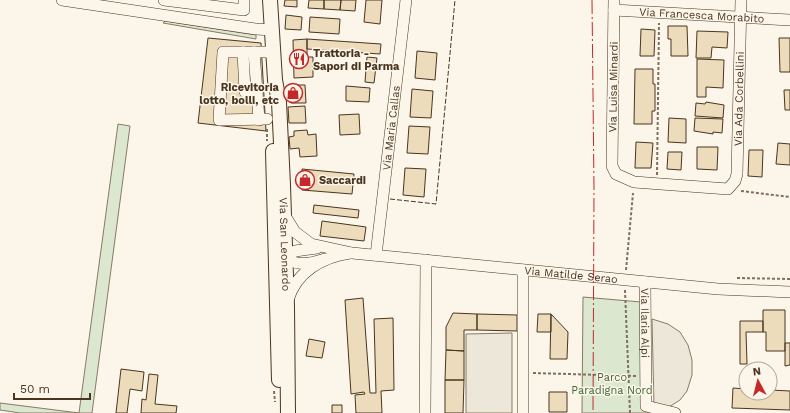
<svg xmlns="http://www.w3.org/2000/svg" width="790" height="413" viewBox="0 0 790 413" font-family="'Work Sans',sans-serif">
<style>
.green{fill:#dce7d0;stroke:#887966}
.parking{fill:#ede7d9;stroke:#887966}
.building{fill:#ecdcbc;stroke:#4a3520}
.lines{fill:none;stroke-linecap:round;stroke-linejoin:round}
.minor-casing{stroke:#4a3520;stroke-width:12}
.major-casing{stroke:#4a3520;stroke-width:16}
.path{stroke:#7f6f5c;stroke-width:2;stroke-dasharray:3 2;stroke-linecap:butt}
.minor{stroke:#fbf6e9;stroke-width:11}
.major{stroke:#fbf6e9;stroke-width:14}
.fence{stroke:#4a3520;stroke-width:1;stroke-dasharray:5 2;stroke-linecap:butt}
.power{stroke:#c62828;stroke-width:1;stroke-dasharray:14 3 2 3;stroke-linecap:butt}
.labels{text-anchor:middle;stroke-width:3;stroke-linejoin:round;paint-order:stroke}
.street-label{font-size:11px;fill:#4a3520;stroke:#fbf6e9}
.poi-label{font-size:11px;font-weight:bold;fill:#4a3520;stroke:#fbf6e9;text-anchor:start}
.park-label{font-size:11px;fill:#436837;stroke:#fbf6e9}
</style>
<rect width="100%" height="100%" fill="#fbf6e9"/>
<path class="green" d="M165,21L256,35V39L163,23Z
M118,124L130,126L92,413H20L0,410V403L79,413Z
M583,297L641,302L642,409L658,413H582Z"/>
<path class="parking" d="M652,319L668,324L680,332L688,345L692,360V375L687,391L680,400L669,407L654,406Z
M512,333V413H466V334Z"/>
<path class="building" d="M285,0H297V7L284,6Z
M309,0H324V9L308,8Z
M324,0H341L340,10L324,9Z
M341,0H356L355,11L340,10Z
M366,0H382L380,24L364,22Z
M286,15L302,17L301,30L285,29Z
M310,17L340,19L339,34L309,32Z
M668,26H687L688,56H671V39H668Z
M641,29L655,30L654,56H640Z
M697,31L728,32L727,48L712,47L711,58H696Z
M208,38L261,43L266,131L198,123Z
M779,38H790V72H780Z
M307,39V57H313V77L294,78L293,40Z
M307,39L381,44L380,54L307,49Z
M417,51L437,53L435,80L415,78Z
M367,57L377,58L374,83L365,82Z
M697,59L724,60L723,88L706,87V97H697Z
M635,69H653V84H655V111H652V124H634Z
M290,85H305L306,103H291Z
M346,86L370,88L369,102L346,101Z
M412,89L433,91L431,118L410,117Z
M784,90H790V110H785Z
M706,102L724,105L723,118L695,116L696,103L705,104Z
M305,106L306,123H289L288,107Z
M359,114L360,134L340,135L339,115Z
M669,118L686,119V143L668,142Z
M695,118L723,119L722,133L713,132V134L694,131Z
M409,126L430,127L428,154L407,153Z
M307,130L308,135L316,134L317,156L300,157L299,148L290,149L289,137L294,136V131Z
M636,142L653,143L651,168H635Z
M778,143L790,144V165L776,164Z
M697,147H718L717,170L697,169Z
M749,150H763L762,177L748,176Z
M668,152H682L681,170L667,169Z
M405,168L426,169L424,197L403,195Z
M302,169L354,174L352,194L302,190Z
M314,205L359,210L358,218L313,213Z
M322,221L366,227L364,241L320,236Z
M363,298L370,393H376L374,319L393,318L394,390L381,391L382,413H356L355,395L365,394L364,392L351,394L345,300Z
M763,310H785V351H766V332H763Z
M453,313L477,314V330H464V351L446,350V327Z
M477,314L517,315V331L477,330Z
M538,314H551V332H537Z
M551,314L568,332L567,359H550Z
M740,321H763V332H746L747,364H740Z
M309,339L325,342L322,358L306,356Z
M785,343H790V365L785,366Z
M446,350L464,351V380H445Z
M121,369L144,372L142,391L130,389L127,413H116Z
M149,374L158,375L155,404L177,406L176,413H141L142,399L146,400Z
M445,380H464L463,413H445Z
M733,388L746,389V393H770V390L790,391V410L732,408Z
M549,392H567V412H549Z
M332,405H342V413H332Z"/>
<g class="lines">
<defs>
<g id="minor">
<path d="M62,0L256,29L272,30"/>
<path d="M164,0L244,10V0"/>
<path id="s1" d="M614,0L612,166L616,174L634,182L728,189L735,181L737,174L741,0"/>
<path id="s2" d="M614,10L790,20"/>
<path d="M243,52L245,92H257L259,120"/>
<path d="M254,52L257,92"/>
<path d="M267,119L219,120L223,52H273"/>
<path id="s3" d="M285,216L295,232L311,244L352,253L718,289L790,292"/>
<path d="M282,253C293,268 310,264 325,259"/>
<path id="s4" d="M376,255L406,0"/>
<path d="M281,262L295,251L317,248"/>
<path d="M523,270V413"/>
<path id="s5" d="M645,282L646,406L675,413"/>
<path d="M288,300C296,272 322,257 350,253"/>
<path d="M425,413L426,260"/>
</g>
<g id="major">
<path id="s6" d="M270,0L275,80L279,102L283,185L287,307L288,413"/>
<path d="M273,151L279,380"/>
</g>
</defs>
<use href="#minor" class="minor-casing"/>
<use href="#major" class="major-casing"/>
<path class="path" d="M267,129V141
M657,175L659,23
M741,191L790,197
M626,270L633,193
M737,278L790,279
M625,290L630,413
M533,373L636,376
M274,391L275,402"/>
<use href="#minor" class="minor"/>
<use href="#major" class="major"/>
<path class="fence" d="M390,199L436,204L455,0"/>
<path class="power" d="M592,0L594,188L593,413"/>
</g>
<defs>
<symbol id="restaurant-ring" viewBox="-11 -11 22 22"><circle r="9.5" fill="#fbf6e9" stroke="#c62828" stroke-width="1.5"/><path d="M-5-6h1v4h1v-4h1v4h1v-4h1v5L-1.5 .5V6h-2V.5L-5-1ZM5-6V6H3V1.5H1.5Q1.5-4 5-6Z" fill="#c62828"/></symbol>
<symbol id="shop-ring" viewBox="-11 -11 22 22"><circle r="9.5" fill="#fbf6e9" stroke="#c62828" stroke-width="1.5"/><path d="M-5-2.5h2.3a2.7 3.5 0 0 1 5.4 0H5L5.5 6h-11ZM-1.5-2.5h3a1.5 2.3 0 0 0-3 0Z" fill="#c62828"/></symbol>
</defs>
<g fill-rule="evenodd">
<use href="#restaurant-ring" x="288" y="48" width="22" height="22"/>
<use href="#shop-ring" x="282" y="82" width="22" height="22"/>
<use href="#shop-ring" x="294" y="169" width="22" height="22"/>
</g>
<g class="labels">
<g class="street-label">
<text dy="4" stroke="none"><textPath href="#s2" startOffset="88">Via Francesca Morabito</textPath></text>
<text transform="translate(613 87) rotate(-89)" y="4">Via Luisa Minardi</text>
<text dy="4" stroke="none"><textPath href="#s1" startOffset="382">Via Ada Corbellini</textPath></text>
<text dy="4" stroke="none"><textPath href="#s4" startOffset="128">Via Maria Callas</textPath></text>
<text dy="4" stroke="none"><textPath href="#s6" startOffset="245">Via San Leonardo</textPath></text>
<text dy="4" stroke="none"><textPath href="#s3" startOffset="301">Via Matilde Serao</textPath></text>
<text dy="4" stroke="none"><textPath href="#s5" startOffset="41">Via Ilaria Alpi</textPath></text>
</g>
<g class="poi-label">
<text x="313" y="57">Trattoria -<tspan x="313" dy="13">Sapori di Parma</tspan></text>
<text x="279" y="91" text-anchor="end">Ricevitoria<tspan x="279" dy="13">lotto, bolli, etc</tspan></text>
<text x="319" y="184">Saccardi</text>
</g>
<g class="park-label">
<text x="612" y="381">Parco<tspan x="612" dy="13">Paradigna Nord</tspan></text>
</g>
</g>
<g transform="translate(758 381) rotate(353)"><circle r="19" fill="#fbf6e9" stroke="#b4a999"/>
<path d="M0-3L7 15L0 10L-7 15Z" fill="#c62828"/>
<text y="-6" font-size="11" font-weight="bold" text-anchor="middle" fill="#4a3520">N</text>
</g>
<path d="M14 393v6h76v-6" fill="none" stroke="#4a3520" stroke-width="2"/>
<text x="20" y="393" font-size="12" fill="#4a3520" stroke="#fbf6e9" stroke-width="3" paint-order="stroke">50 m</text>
</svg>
